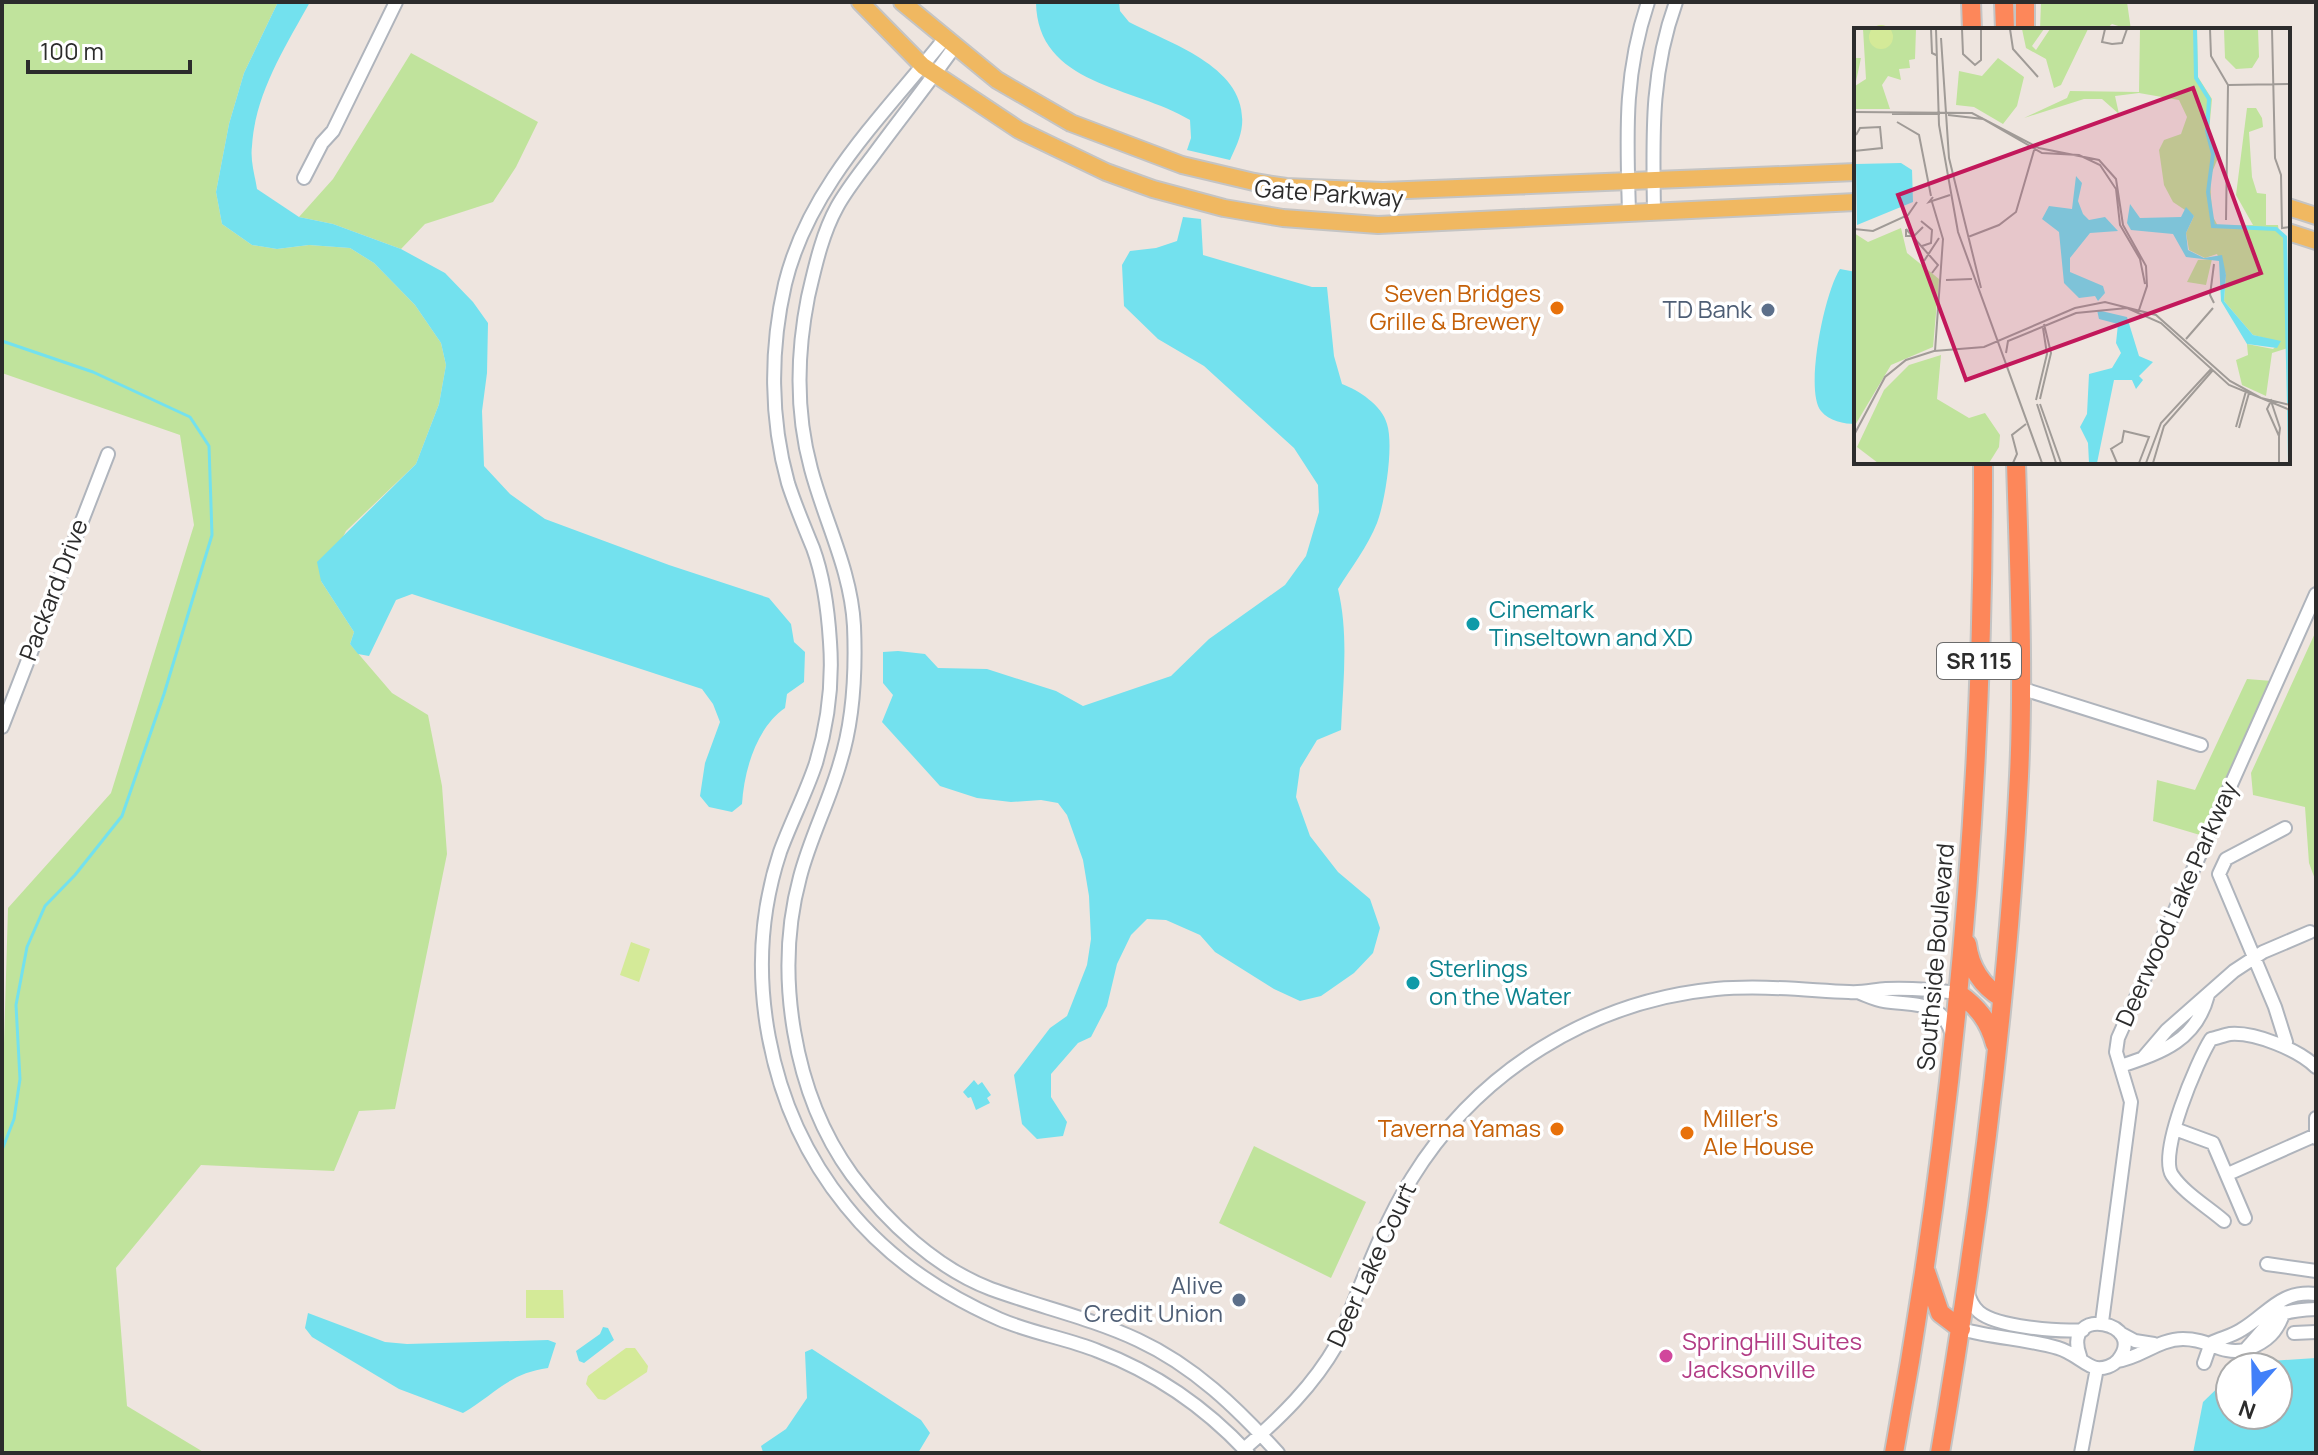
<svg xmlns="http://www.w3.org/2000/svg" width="2318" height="1455" viewBox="0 0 2318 1455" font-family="Manrope,sans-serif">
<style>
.green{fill:#c0e39c}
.pitch{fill:#d4ea98}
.water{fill:#73e1ee}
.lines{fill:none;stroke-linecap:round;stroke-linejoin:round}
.stream{stroke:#73e1ee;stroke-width:3}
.minor-casing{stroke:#afb4bc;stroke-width:16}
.major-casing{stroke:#c4c4c4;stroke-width:20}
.highway-casing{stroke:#c4c4c4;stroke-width:22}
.minor{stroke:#fff;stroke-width:12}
.major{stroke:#f0b861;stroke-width:16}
.highway{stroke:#fd875a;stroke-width:18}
.food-dot{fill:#e8710a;stroke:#fff;stroke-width:3}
.service-dot{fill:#5c6f8a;stroke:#fff;stroke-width:3}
.culture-dot{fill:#0f9aa8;stroke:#fff;stroke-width:3}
.hotel-dot{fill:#d1479c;stroke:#fff;stroke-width:3}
.labels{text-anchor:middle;stroke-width:7;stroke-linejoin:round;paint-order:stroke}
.shield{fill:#fff;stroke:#6b6b6b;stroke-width:2}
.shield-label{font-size:22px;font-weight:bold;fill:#2c2c2c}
.street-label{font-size:24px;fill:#2c2c2c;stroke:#fff}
.food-label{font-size:24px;fill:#c56008;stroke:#fff;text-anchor:end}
.service-label{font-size:24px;fill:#4e5e75;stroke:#fff;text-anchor:end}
.culture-label{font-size:24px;fill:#0d838f;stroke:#fff;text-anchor:start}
.hotel-label{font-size:24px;fill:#b23c85;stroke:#fff;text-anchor:start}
.inset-river{fill:none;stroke:#73e1ee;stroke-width:4}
.inset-road{fill:none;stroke:#a09b97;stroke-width:2}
.view{fill:#c2185b;fill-opacity:0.15;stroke:#c2185b;stroke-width:4}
.inset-edge{fill:none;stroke:#2c2c2c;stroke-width:4}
</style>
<rect width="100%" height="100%" fill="#eee5df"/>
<path class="green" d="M2,2H278L244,73L229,124L216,192L222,224L252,245L277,249L309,245L350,248L374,263L415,305L441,343L446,365L439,404L416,464L346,531L321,581L354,632L350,644L392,693L428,715L442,786L447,854L395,1109L359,1111L334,1171L201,1165L116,1268L127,1406L205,1453H2V1111L8,908L111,793L194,525L180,435L2,373Z
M2041,2H2127L2131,30L2112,24L2105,30H2040Z
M411,53L538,122L516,167L493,202L425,224L401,249L333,224L299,217L333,179Z
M2316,631V882L2309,863L2305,807L2253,795L2251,773Z
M2247,679L2272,681L2200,835L2153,821L2157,780L2195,790Z
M1254,1146L1366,1202L1331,1278L1219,1223Z"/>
<path class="pitch" d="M631,942L650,949L639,982L620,975Z
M526,1290H563L564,1318H526Z
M626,1348H635L648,1366L647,1372L605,1400L598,1399L586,1384L588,1376Z"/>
<path class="water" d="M278,2H310C285,47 255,94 252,146C250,160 255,176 257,189L299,217L333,224L401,249L445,273L473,302L488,323L487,373L482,411L484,466L510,494L545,519L669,565L769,598L791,624L794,642L805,652L804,682L787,694L785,708C756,728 744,771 742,804L732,812L709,807L700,796L705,763L720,722L713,704L702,689L412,594L396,600L369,656L358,654L350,644L354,632L321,581L317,562L416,464L439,404L446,365L441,343L415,305L374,263L350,248L309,245L277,249L252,245L222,224L216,192L229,124L244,73Z
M1036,2H1119L1120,11L1129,22C1171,44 1247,67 1242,125C1241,137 1235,149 1230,160L1187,150L1191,138L1190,120C1134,86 1037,86 1036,2Z
M1183,217L1201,219L1203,255L1312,287H1327L1334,356L1342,384C1358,390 1382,405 1387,424C1394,446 1385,502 1377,523C1368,546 1351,568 1338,589C1349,635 1343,683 1341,730L1317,740L1300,768L1296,797L1310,836L1338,872L1370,899L1380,928L1373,953L1354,973L1321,996L1300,1001L1274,989L1215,952L1200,935L1166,920L1147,919L1131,935L1117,964L1107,1006L1091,1037L1078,1043L1051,1074V1097L1067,1122L1063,1136L1037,1139L1022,1124L1014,1075L1050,1028L1067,1016L1087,965L1091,939L1089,896L1083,860L1067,815L1058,803L1041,800L1011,802L977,798L940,786L882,722L893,695L883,683V652L898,651L925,654L938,668L987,669L1056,691L1083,706L1171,676L1209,639L1285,585L1306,556L1319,512L1318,485L1294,448L1204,366L1158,339L1124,306L1122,265L1130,251L1156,248L1177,241Z
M1840,269L1856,272V424C1844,424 1829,421 1821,411C1804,390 1825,291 1840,269Z
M974,1080L978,1085L982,1082L991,1095L987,1098L990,1103L976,1110L971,1097L968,1098L963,1092Z
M308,1313L385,1342L407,1344L548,1340L556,1343L548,1368C509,1373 494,1395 463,1413L399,1389L312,1337L305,1328Z
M603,1327L608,1328L614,1340L584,1363L579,1361L576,1351L600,1334Z
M812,1349L921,1420L930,1433L918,1453L763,1452L761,1446L786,1429L807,1398L805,1352Z
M2316,1358V1453H2193L2203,1402L2230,1376V1415H2278V1367H2245L2256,1362Z"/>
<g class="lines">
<path class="stream" d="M2,341L93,372L190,417L209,446L212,535L164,694L122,816L75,875L45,906L27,947L16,1005L20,1079L14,1119L2,1150"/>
<defs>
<path id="minor" d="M945,38C884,115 809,185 785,284C770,349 770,419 788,483C795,505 804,526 813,548C824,578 828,610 830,642C833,683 828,723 816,763C806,793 791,822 780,852C741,970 767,1109 846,1206C886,1256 940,1293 999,1319C1031,1333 1066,1338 1098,1351C1156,1373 1206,1408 1248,1453
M955,46C928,84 899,120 872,157C860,173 847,189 837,207C822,234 815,267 808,297C797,353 796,414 811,469C825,522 851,570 854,626C856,673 854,719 840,763C829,802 810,838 800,877C774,973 793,1094 852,1175C887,1222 936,1268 991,1289C1040,1307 1091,1318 1138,1340C1194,1366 1237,1408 1278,1453
M304,178L322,143L333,131L396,2
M1654,212C1653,137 1650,74 1676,2
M1629,213C1627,136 1623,77 1648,2
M2020,688L2201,745
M2,727L108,454
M1860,993C1868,996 1876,1000 1884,1001C1914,1006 1942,999 1952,1035
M2283,1046L2286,1042L2275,1007L2219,874L2226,859L2285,828
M2143,1058L2167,1030L2234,971L2263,952L2310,932
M2121,1066C2162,1052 2196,1041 2208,995
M2316,1118V1138
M2175,1129L2213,1143L2245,1218
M2228,1174L2316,1135
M2224,1221C2208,1207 2184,1193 2172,1175C2158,1153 2197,1061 2211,1039C2217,1038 2224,1035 2230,1034C2255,1032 2299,1050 2316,1067
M2267,1264L2316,1271
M1967,1290C1969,1298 1972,1306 1979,1312C1997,1327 2059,1332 2083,1330
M2102,1322L2131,1102L2116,1052L2118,1038L2316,594
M1961,1329C1993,1338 2027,1339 2058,1348C2073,1352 2086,1366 2096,1368C2104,1369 2113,1366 2118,1360C2149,1322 2061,1304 2080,1356
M2120,1333L2135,1341L2154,1344
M2294,1333L2316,1332
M2248,1349C2268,1341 2277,1332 2284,1312
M2117,1361C2141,1358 2158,1339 2183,1339C2211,1339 2219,1355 2245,1350C2275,1318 2270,1311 2316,1309
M2204,1363L2211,1343C2221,1338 2232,1336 2241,1330C2268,1314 2280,1290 2316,1294
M1244,1449C1281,1417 1313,1386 1337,1344C1360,1289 1380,1229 1412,1178C1478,1071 1591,1001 1716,989C1760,985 1805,990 1849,992C1862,993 1873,990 1886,989C1909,988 1935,990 1958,993
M2081,1453L2097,1368"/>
<path id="major" d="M860,2L923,66L1019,130L1106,172L1153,189L1224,208L1283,218L1378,225L1856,202
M902,2L997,80L1071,123L1182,165L1254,182L1286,187L1383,191L1856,172
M2288,207L2316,216
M2288,232L2316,241"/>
<path id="highway" d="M1971,2L1972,30
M2004,2L2005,30
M2025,2V30
M1967,944C1970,967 1982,986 2002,998
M1958,993C1978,1007 1989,1021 1995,1044
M1926,1272L1940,1313L1961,1329
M1894,1453C1954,1126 1984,794 1983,462
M1940,1453C1978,1229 2008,1003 2019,776C2024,672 2019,566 2016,462"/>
</defs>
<use href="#minor" class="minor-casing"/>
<use href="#major" class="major-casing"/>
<use href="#highway" class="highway-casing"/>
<use href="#minor" class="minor"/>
<use href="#major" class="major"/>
<use href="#highway" class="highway"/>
</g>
<g class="food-dot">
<circle cx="1557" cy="308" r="8"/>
<circle cx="1557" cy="1129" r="8"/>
<circle cx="1687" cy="1133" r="8"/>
</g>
<g class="service-dot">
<circle cx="1768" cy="310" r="8"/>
<circle cx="1239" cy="1300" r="8"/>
</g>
<g class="culture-dot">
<circle cx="1473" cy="624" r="8"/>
<circle cx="1413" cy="983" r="8"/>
</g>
<circle class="hotel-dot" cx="1666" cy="1356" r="8"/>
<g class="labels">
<rect class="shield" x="1937" y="643" width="84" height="36" rx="6"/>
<g class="shield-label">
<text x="1979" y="669">SR 115</text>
</g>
<g class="street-label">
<text transform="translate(1329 194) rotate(4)" y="8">Gate Parkway</text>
<text transform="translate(54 590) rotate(-69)" y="8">Packard Drive</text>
<text transform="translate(2177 904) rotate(-66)" y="8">Deerwood Lake Parkway</text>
<text transform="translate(1936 957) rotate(-85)" y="8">Southside Boulevard</text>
<text transform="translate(1372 1265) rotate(-65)" y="8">Deer Lake Court</text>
</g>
<g class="food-label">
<text x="1541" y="302">Seven Bridges<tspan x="1541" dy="28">Grille &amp; Brewery</tspan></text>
<text x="1703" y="1127" text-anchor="start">Miller's<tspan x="1703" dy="28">Ale House</tspan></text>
<text x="1541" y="1137">Taverna Yamas</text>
</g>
<g class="service-label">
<text x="1752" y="318">TD Bank</text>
<text x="1223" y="1294">Alive<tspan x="1223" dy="28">Credit Union</tspan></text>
</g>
<g class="culture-label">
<text x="1489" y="618">Cinemark<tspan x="1489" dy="28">Tinseltown and XD</tspan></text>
<text x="1429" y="977">Sterlings<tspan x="1429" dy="28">on the Water</tspan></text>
</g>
<g class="hotel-label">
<text x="1682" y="1350">SpringHill Suites<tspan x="1682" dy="28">Jacksonville</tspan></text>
</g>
</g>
<g transform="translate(1854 28)">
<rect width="436" height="436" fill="#eee5df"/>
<path d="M9,1H62L61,31L55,32L56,40L45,41L47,52L34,48L28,57L36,81H0V30H7L1,58L12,51ZM168,1H190L178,18L182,22L196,1H234L207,57L200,60L192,31L172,20ZM286,1H343L344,49L358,71L355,104L364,130L356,149L358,187L364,198L399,197L382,167L393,80H402L408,90L409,99L395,104L398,149L403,165L412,166V197H424L425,205L432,209L434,320L418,325L412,368L388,357L382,332L394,327L393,316L419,321L426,314L399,307L370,273L372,247L363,226L351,230L335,222L332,205L340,188L319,174L310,157L305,122L310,112L327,106L333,89L325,72L285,65L261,68L265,86L248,71H230L170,90L213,70L216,63L285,64ZM370,1H404L405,29L398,40L382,41L371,30ZM144,30L170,49L163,78L149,96L120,79L102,77L105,43L128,48ZM47,200L53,225L85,251L79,319L37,337L0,399V205L14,214ZM358,231L352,257L333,254L344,232ZM87,327L83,371L115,390L131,385L146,407L145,419L135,435H24L3,419L30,362L55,337Z" fill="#c0e39c"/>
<path d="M15 9a12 12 0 1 1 24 0a12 12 0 1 1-24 0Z" fill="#d4ea98"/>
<path d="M47,135L58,142L59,174L3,197L2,136ZM222,148L228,155L224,173L229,186L235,192L251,189L264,203L236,205L216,230V244L249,258L251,265L244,273L241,268L225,270L210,255L205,204L188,191L195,178L218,181ZM276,176L286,190L327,189L332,179L340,188L332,205L334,222L350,230L368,227L372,247L370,273L399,307L427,313L423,320L393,316L367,273L365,233L332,229L319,206L277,202L273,195ZM243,282L273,289L285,328L299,334L285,348L289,352L282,361L278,352H260L243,435H235L234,415L226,399L233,386L235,346L258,340L267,325L262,315L264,296L245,291Z" fill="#73e1ee"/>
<path class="inset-river" d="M341,1L342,50L355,71L353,103L359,126L354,164L359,198L422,201L431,209L435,376M435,382L436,435"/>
<path class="inset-road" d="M77,1L78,25L82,27M82,1L85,97L104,204L188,435M108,1L109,26L121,37L127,32V1M156,1L159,21L184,49M251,1L248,14L258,16L268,15L273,1M356,1L357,28L374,57L372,192M418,1L421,130L427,147L428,200L436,199M87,10L95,130L127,260M374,57L436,56M0,84L118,85L185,120L245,132L262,151L269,197L292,238L293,258L285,282M38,86H86M94,87L129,91L188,125L225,127L246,137L262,161L266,197L286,231L291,256M43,94L65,107L77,168M0,123L28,120L26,99L6,100L2,107M79,169L75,174L96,167M78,174L89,211L81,323M67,193L78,202L77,215L68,218M0,201L19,203L54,187L63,174M52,201L84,237L78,245M52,201V208H60L69,199M114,209L145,197L162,184L181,119M70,233L85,210M360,236L356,267L360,275M92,252L118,251M332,311L359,280M152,325L154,313L222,285L273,280L307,295L375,357L436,382M186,371L197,325L190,296M182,372L193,326L189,300M417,373L426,400L425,408L413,381ZM183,376L202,435M186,376L207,435M382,399L392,363M385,400L395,365M0,407L31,349L52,332L80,323L130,319L221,280L251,274L302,287L376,353L407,370L436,377M159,435L163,426L158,407L172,396M263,435L257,421L268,414L270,403L295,409L285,435M292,435L307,395L358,340M299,435L310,398L359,342M425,435V408"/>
<path class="view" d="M339,60L407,245L112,352L44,167Z"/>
<rect width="436" height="436" class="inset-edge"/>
</g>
<rect width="2318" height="1455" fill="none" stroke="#2c2c2c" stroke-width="8"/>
<g transform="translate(2254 1391) rotate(200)"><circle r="38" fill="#ffffff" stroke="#ababab" stroke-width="2"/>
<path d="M0-6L14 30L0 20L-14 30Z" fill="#4180f9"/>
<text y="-12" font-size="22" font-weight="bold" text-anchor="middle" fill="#2c2c2c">N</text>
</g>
<path d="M28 60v12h162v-12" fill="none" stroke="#2c2c2c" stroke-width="4"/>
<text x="40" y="60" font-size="24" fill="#2c2c2c" stroke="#ffffff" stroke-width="6" paint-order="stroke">100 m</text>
</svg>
